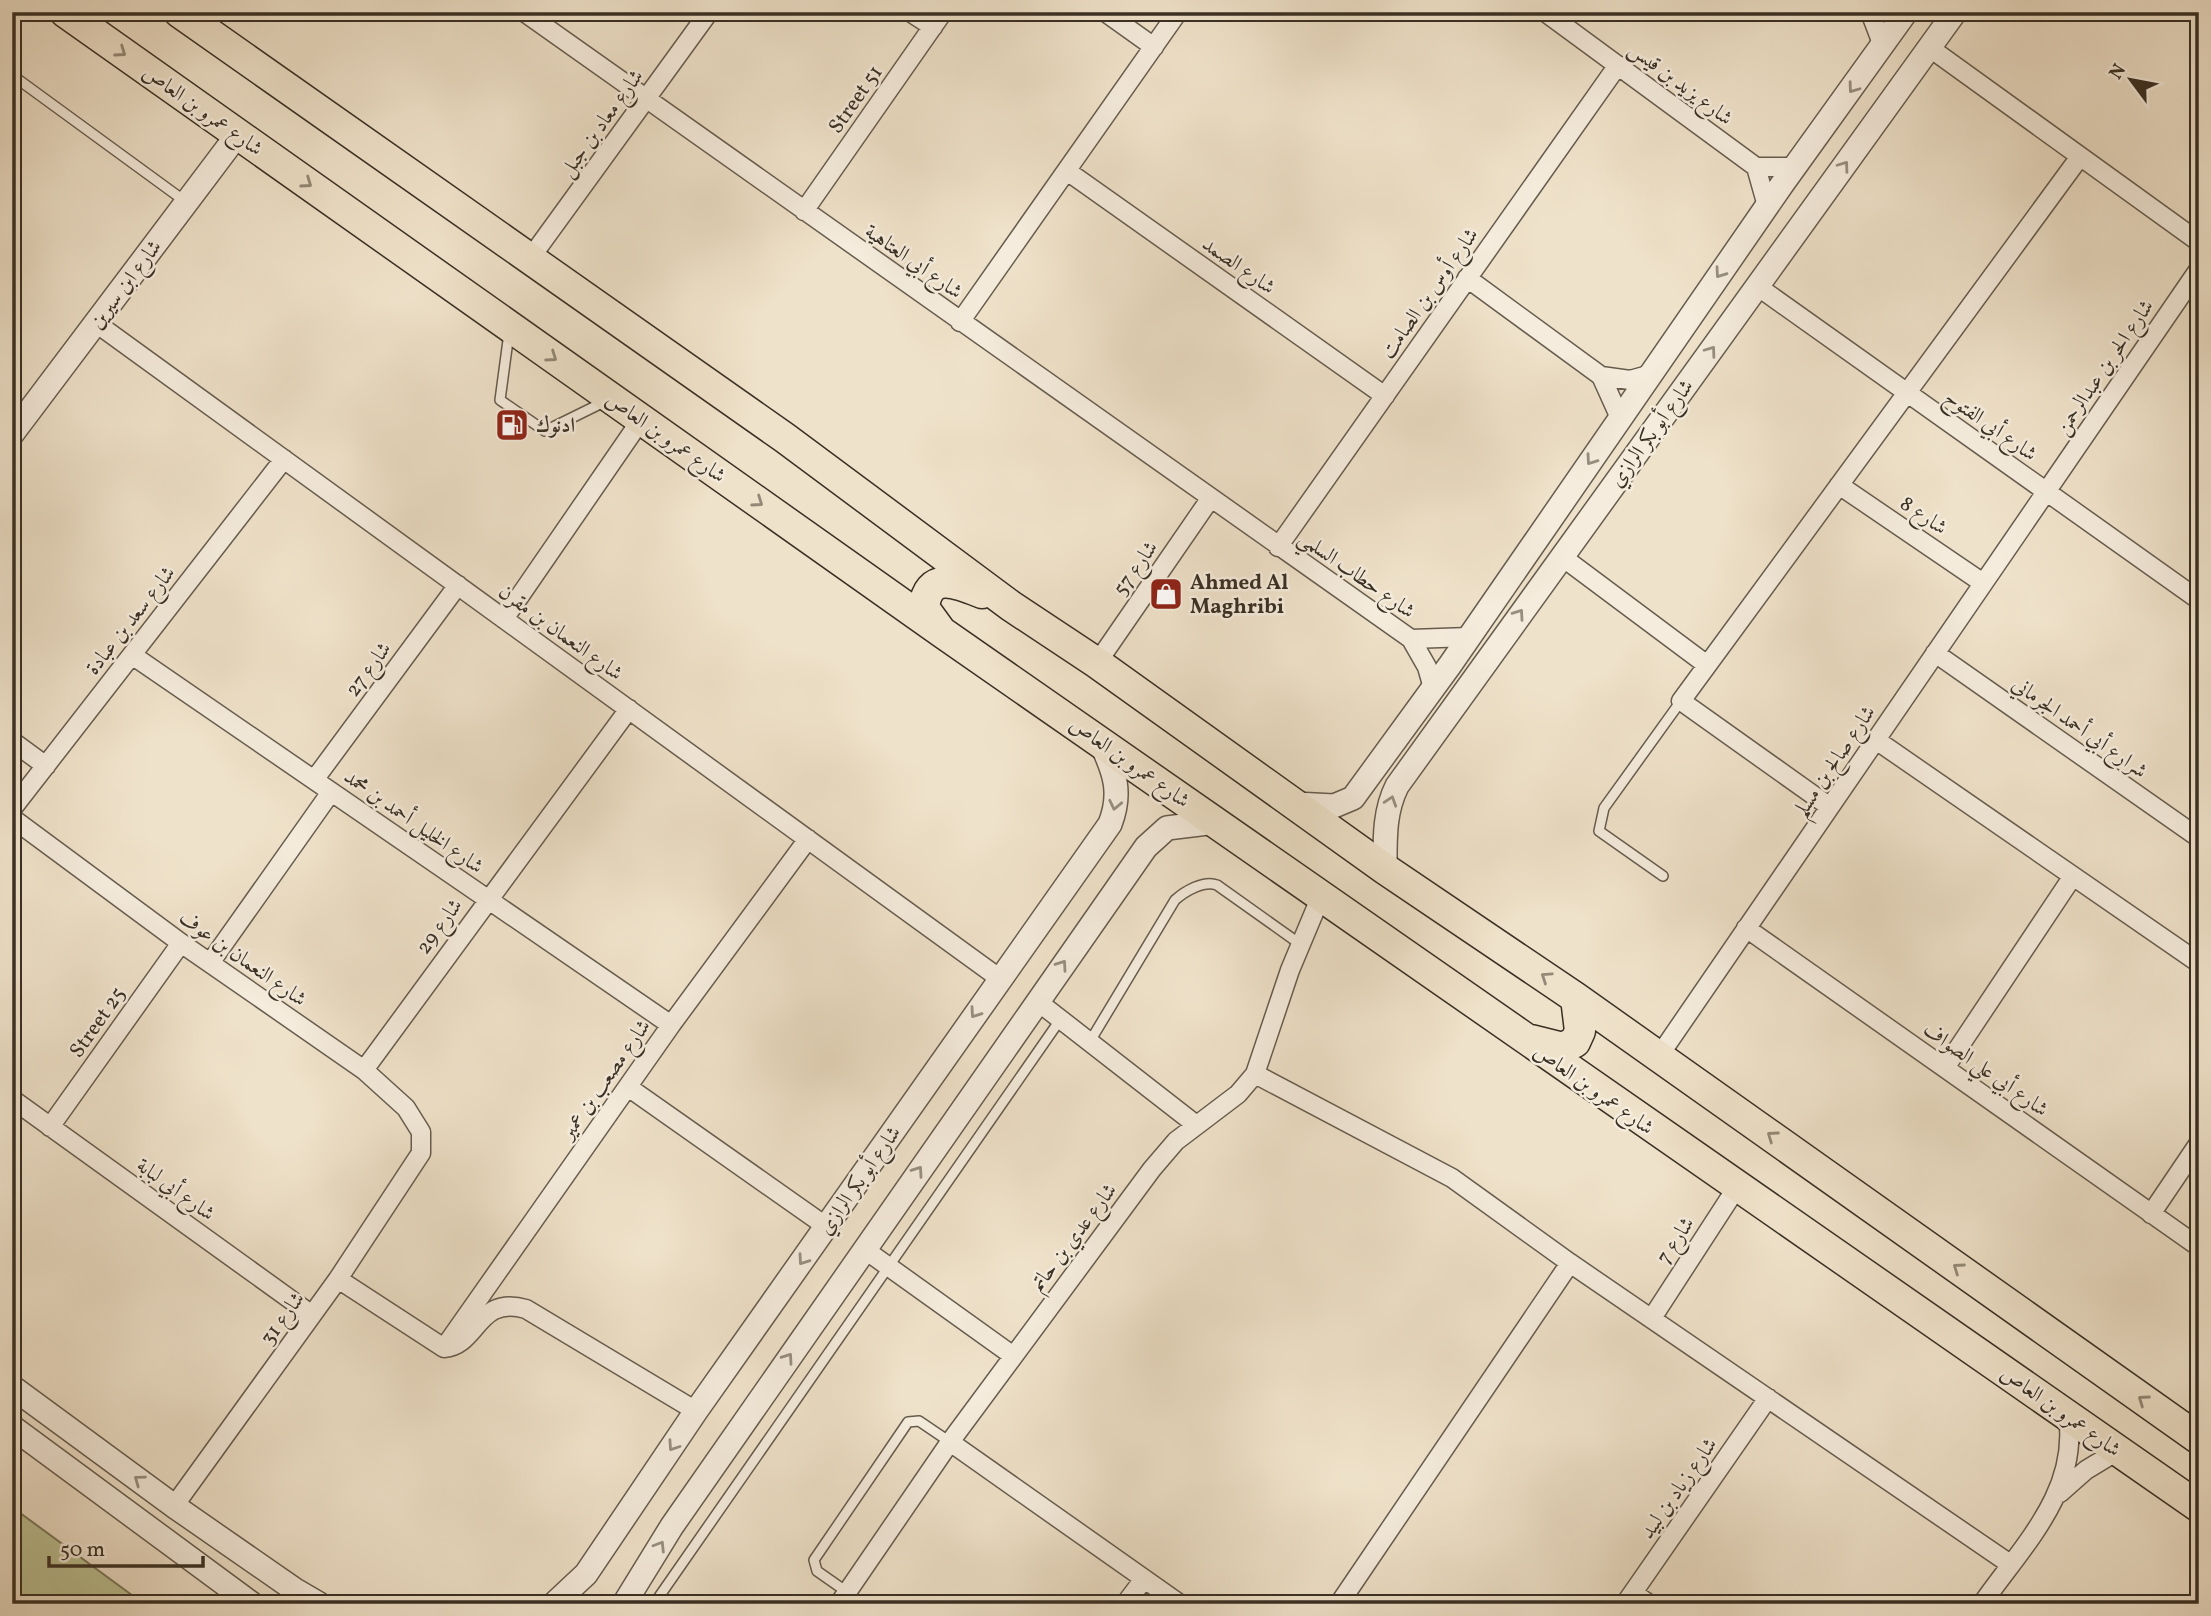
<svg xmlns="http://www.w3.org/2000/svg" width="2211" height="1616" viewBox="0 0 2211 1616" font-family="Vollkorn,Amiri,serif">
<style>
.green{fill:#bcc294;stroke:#7a795c;stroke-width:2}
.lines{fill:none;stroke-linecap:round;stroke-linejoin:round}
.service-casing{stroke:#665c4e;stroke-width:12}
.minor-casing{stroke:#665c4e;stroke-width:21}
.tertiary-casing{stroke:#665c4e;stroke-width:26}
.primary-casing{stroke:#393024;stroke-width:33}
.service{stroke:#f5ecdd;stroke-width:9}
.minor{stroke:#f5ecdd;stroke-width:18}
.tertiary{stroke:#f5ecdd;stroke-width:23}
.primary{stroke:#efe2ca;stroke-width:30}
.oneway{stroke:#948977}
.oneway2{stroke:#978e80}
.labels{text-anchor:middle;stroke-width:5;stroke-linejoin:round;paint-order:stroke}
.street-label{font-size:21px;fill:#393024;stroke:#f5ecdd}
.poi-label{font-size:21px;font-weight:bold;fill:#393024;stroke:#f5ecdd;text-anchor:start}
</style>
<rect width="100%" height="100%" fill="#efe2ca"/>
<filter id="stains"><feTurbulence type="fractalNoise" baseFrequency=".00286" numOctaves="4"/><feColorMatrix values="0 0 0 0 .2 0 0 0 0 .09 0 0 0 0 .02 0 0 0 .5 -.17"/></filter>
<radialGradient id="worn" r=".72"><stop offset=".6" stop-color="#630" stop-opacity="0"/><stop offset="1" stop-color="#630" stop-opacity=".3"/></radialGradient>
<path class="green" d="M12,1507L144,1604H12Z"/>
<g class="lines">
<defs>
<path id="service" d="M12,75L186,202
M509,333L500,400L545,431L604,402
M1663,876L1599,831L1604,808L1681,701
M1089,1043L1175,900C1185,891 1204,880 1217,885L1300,944
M847,1592L817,1571L814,1560L908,1422L919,1421L950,1442
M654,1604L1060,1020"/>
<path id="minor" d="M524,12L1411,639L1427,667L1433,688
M910,12L933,27
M1105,12L1154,47
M1545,12L1756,167H1794
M1870,12L1883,46
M1930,48L2199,242
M1756,167L1767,206
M1067,171L1385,396
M804,211L943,12
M529,260L709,12
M1467,278L1601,376L1630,380L1648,375
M1757,286L2199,600
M960,322L1178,12
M96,323L999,978
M1601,376L1620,418
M1839,485L1983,583
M1278,547L1618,65
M1561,556L1707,665
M504,619L641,420
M1411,639L1469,637
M1935,653L2199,838
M132,655L671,1025
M1097,663L1210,499
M1876,740L2199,963
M12,741L46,766
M314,780L458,585
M1830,807L1681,701L2079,158
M12,809L284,459
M12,818L181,943L364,1070L406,1108L421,1132V1153L338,1279L174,1506
M1746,928L2199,1247
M210,963L331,792
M1037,1001L1195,1124
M1659,1056L2199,269
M1945,1068L2073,876
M364,1070L629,709
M1255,1074L1452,1178L1570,1263L2010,1564
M628,1087L827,1227
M12,1099L312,1315
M50,1127L181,943
M2151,1214L2199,1143
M864,1249L1012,1355
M338,1279L444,1348C479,1345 476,1295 526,1309L696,1411
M1652,1318L1737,1187
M444,1348L671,1025L808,839
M950,1442L1180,1604
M2060,1493L2086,1470L2119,1450
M1633,1593L1649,1604
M839,1604L950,1442L1152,1169L1176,1141L1238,1094L1255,1074L1290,970L1321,896
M1125,1604L1144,1579
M1339,1604L1570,1263
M1625,1604L1768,1398
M1982,1604C2023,1545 2079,1492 2068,1416"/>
<path id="tertiary" d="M12,434L238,134
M1295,804L1334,806L1353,798L1450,665L1783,183L1906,12
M1385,869C1385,839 1384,812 1397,786L1955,12
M12,1387L174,1506L295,1590L319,1604
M12,1427L252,1604
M554,1604L586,1574L696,1411L1110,824C1122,793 1115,773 1101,743
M624,1604L672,1526L1146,847L1167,828L1216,822"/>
<path id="primary" d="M65,12L943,633L2199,1507
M179,12L785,438L1011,606L1097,663L1385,869L1576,998L2199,1439
M940,630L924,608C928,570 957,583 982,593
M1531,1040L1563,1048L1575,1042L1580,1031L1576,998"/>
</defs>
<use href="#service" class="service-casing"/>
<use href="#minor" class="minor-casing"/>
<use href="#tertiary" class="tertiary-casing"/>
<use href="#primary" class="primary-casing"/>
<use href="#service" class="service"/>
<use href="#minor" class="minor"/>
<use href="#tertiary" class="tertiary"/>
<use href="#primary" class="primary"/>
</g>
<defs><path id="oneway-chevron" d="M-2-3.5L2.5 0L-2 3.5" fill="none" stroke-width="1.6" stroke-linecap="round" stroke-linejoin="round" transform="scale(1.75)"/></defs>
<g class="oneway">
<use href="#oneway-chevron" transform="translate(121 52) rotate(35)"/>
<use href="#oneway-chevron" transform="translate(307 183) rotate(35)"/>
<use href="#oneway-chevron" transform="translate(552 357) rotate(35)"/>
<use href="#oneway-chevron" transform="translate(758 502) rotate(35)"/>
<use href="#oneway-chevron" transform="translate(1546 977) rotate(-146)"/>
<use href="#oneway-chevron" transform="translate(1772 1136) rotate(-145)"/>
<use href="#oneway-chevron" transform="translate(1958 1268) rotate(-145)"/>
<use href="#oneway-chevron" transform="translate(2143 1400) rotate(-145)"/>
</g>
<g class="oneway2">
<use href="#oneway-chevron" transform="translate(1853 88) rotate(126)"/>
<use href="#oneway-chevron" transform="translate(1844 166) rotate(-54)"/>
<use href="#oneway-chevron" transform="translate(1720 273) rotate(125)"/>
<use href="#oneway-chevron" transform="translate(1711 351) rotate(-54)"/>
<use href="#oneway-chevron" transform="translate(1591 460) rotate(125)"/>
<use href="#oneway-chevron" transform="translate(1519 614) rotate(-55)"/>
<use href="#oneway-chevron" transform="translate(1391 801) rotate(-72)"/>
<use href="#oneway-chevron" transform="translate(1115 805) rotate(102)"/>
<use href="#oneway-chevron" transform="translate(1062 965) rotate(-55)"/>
<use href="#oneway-chevron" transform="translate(975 1013) rotate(125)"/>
<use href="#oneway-chevron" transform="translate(918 1171) rotate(-55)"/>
<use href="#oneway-chevron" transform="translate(803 1260) rotate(125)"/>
<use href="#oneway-chevron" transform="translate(788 1358) rotate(-55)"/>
<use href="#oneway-chevron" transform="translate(673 1446) rotate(124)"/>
<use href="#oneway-chevron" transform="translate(139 1480) rotate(-144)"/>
<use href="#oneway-chevron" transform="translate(660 1546) rotate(-58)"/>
</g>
<defs>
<symbol id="fuel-square" viewBox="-11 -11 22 22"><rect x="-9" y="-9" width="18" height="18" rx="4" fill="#8f2418" stroke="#f5ecdd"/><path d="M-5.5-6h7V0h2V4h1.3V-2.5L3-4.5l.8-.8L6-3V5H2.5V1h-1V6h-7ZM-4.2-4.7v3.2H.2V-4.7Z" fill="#fff"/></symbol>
<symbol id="shop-square" viewBox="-11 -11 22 22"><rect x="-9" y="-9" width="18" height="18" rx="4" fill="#8f2418" stroke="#f5ecdd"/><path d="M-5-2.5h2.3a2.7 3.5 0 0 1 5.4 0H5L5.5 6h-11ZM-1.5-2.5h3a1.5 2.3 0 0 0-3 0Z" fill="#fff"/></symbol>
</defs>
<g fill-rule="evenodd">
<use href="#fuel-square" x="493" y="406" width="38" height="38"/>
<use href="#shop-square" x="1147" y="575" width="38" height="38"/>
</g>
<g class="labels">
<g class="street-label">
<text transform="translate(1681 83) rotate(37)" y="7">شارع يزيد بن قيس</text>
<text transform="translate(855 99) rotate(-55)" y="7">Street 51</text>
<text transform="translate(203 110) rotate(35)" y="7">شارع عمرو بن العاص</text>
<text transform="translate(601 123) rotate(-54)" y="7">شارع معاد بن جبل</text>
<text transform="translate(914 261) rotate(35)" y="7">شارع أبي العتاهية</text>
<text transform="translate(1239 265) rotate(35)" y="7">شارع الصمد</text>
<text transform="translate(125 284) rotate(-53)" y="7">شارع ابن سيرين</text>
<text transform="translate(1429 293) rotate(-55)" y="7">شارع أوس بن الصامت</text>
<text transform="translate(2104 367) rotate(-56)" y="7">شارع الحر بن عبدالرحمن</text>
<text transform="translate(1991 425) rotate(35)" y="7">شارع أبي الفتوح</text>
<text transform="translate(1651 433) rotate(-54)" y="7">شارع أبو بكر الرازي</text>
<text transform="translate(666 437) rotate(35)" y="7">شارع عمرو بن العاص</text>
<text transform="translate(1924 515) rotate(34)" y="7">شارع 8</text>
<text transform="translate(1135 568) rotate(-55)" y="7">شارع 57</text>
<text transform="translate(1357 574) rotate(35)" y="7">شارع حطاب السلمي</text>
<text transform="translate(130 620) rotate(-52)" y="7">شارع سعد بن عبادة</text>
<text transform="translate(561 632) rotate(36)" y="7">شارع النعمان بن مقرن</text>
<text transform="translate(368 669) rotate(-54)" y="7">شارع 27</text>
<text transform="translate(2080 727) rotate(35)" y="7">شرارع أبي أحمد الجرماني</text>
<text transform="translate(1834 761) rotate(-56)" y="7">شارع صالح بن مسلم</text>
<text transform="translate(1130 762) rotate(35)" y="7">شارع عمرو بن العاص</text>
<text transform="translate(414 821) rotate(35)" y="7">شارع الخليل أحمد بن محمد</text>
<text transform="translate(439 926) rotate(-54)" y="7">شارع 29</text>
<text transform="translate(243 958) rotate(35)" y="7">شارع النعمان بن عوف</text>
<text transform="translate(97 1022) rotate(-55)" y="7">Street 25</text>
<text transform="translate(1986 1069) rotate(35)" y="7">شارع أبي علي الصواف</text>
<text transform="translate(605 1079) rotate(-55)" y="7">شارع مصعب بن عمير</text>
<text transform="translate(1594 1089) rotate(35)" y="7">شارع عمرو بن العاص</text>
<text transform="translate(859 1180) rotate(-55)" y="7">شارع أبو بكر الرازي</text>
<text transform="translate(176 1189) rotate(36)" y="7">شارع أبي لبابة</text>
<text transform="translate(1073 1237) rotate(-53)" y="7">شارع عدي بن حاتم</text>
<text transform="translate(1675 1240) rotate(-57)" y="7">شارع 7</text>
<text transform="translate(282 1318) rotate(-54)" y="7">شارع 31</text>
<text transform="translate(2061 1411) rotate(35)" y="7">شارع عمرو بن العاص</text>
<text transform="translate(1678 1488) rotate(-55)" y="7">شارع زياد بن لبيد</text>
</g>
<g class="poi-label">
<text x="536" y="432">ادنوك</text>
<text x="1190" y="589">Ahmed Al<tspan x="1190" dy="24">Maghribi</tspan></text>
</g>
</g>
<rect width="2211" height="1616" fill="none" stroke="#efe2ca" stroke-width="42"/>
<rect x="14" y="14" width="2183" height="1588" fill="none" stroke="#393024" stroke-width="3.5"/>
<rect x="21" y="21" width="2169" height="1574" fill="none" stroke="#393024" stroke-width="2"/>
<g transform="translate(2131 80) rotate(302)" stroke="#f5ecdd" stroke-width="5" paint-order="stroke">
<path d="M0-5L12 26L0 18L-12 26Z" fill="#393024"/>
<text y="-10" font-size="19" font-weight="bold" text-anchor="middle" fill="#393024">N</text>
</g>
<path d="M49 1556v10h154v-10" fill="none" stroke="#393024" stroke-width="3.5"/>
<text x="60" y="1556" font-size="21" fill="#393024" stroke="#f5ecdd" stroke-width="5" paint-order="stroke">50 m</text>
<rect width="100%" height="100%" filter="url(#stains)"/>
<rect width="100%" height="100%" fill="url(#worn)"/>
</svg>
